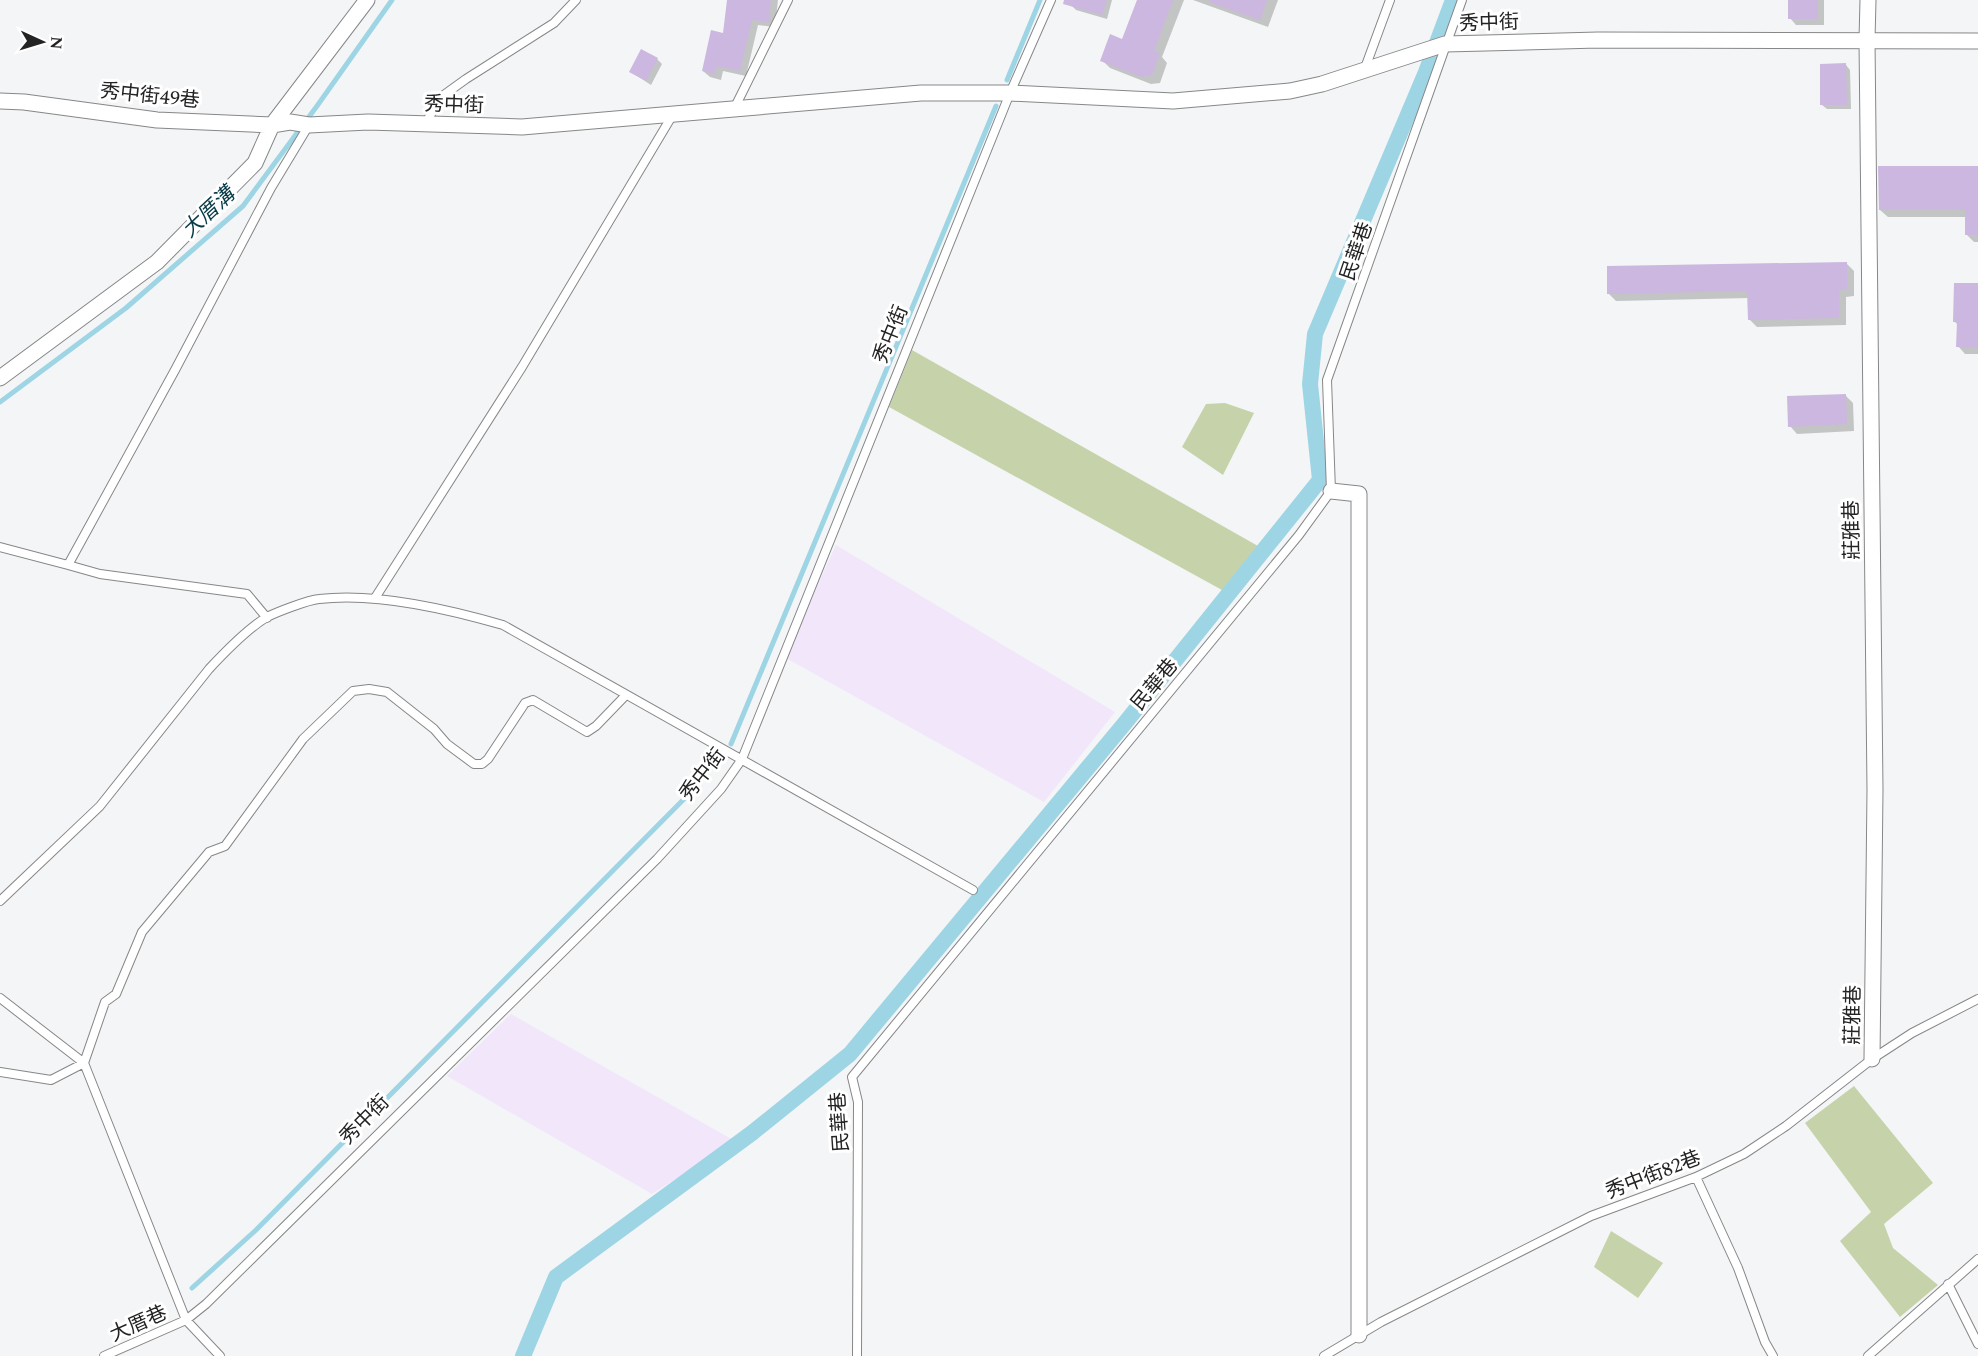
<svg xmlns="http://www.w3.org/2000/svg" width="1978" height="1356" viewBox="0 0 1978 1356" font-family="Spectral,'Noto Sans TC',serif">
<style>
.industrial{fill:#f2e6fb}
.green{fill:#c6d3aa}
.shadow{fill:#0003}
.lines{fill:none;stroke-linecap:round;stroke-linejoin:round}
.stream{stroke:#9ed5e5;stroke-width:5}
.canal{stroke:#9ed5e5;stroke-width:16}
.building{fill:#ccb7e0}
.service-casing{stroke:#868788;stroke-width:10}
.minor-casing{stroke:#868788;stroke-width:17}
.service{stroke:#fff;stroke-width:8}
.minor{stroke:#fff;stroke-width:15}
.labels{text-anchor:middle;stroke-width:6;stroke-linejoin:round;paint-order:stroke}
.street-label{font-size:20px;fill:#242425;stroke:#fff}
.water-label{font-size:21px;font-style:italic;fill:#063a46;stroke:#fff}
</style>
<rect width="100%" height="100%" fill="#f4f5f6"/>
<path class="industrial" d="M836,545L1115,712L1044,802L784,657Z
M511,1014L735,1141L652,1194L447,1076Z"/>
<path class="green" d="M912,350L1258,546L1222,590L889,407Z
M1225,403L1254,413L1223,475L1182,447L1206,404Z
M1854,1086L1933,1183L1884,1224L1893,1248L1938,1285L1900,1317L1840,1241L1871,1212L1805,1123Z
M1611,1231L1663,1263L1638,1298L1594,1267Z"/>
<path class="shadow" d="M728,0H778L775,27L758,25L746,76L723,71L721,80L710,77L703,71L724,35Z
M1072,0H1112L1107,19L1076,10L1071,5Z
M1138,0H1184L1162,57L1167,63L1160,83L1151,84L1110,68L1102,60L1123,41Z
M1193,0H1278L1268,27Z
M1790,0H1824V25H1796L1790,18Z
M657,59L662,64L651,85L631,72Z
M1846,65L1850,70L1851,109H1827L1822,105Z
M1978,168V242H1974L1966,234V217H1888L1880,210Z
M1846,263L1854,271V296L1846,297V325L1757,327L1749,319V298L1616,301L1608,293Z
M1978,285V354H1965L1958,346V325L1955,322Z
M1845,395L1853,403L1854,431L1797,434L1790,426Z"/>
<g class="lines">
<path class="stream" d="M1007,80L1040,0
M0,402L126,308L243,206L317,106L392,0
M731,744L996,106
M192,1288L256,1230L683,800L717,761"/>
<path class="canal" d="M523,1356L556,1277L752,1133L850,1054L1125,723L1320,480L1310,384L1315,334L1426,72L1453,0"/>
</g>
<path class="building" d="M727,0H771L769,22L752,20L740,71L717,66L715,74L702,71L711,30L723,33Z
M1064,0H1107L1102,15L1063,4Z
M1137,0H1173L1154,51L1160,53L1152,75L1142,77L1100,61L1110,34L1122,39Z
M1210,0H1267L1260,20L1209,2Z
M1788,0H1818V19H1788Z
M641,49L658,58L646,81L629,72Z
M1846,63L1847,105H1820V64Z
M1878,166H1978V235H1965V210H1879Z
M1847,262V289L1839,290V318L1748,320L1747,291L1607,294V266Z
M1954,283H1978V348L1956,347L1957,322H1953Z
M1846,394L1847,424L1788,427L1787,396Z"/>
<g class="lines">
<defs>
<path id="service" d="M1365,68L1390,0
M734,109L788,0
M425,124L441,97L466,79L554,23L576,0
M0,547L68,565L175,370L271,188L309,125
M68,565L100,574L247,594L267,618
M375,598L522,367L672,116L671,115
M0,901L100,806L209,669C223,654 250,627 267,617C277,612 308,600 319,599C376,592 448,609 503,625L973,890
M0,998L84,1063L186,1320L220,1356
M0,1072L51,1080L84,1063L105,1002L116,994L142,932L209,852L225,846L303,739L353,691L369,689L387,692L434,729L447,744L474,764H482L488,759L525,703L533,700L587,732L596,726L626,695
M1696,1177L1738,1268L1765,1342L1773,1356
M1948,1284L1978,1344
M104,1356L186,1320L206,1304L657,859L721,789L742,759L1010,93L1051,0
M857,1356L858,1102L852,1077L1299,535L1331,491L1327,380L1462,0
M1324,1356L1381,1322L1591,1216L1696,1177L1744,1154L1786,1126L1872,1059L1912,1033L1978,999
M1868,1356L1978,1259"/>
<path id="minor" d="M1868,0L1867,40L1875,790L1872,1059
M0,101L24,102L157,120L272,125L290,122L309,125L368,122L522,127L921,93H1010L1173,101L1290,91L1322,84L1445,44L1598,40L1978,41
M0,378L157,262L255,163L272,125L367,0
M1331,491L1359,494V1335"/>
</defs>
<use href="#service" class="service-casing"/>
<use href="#minor" class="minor-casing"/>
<use href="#service" class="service"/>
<use href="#minor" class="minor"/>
</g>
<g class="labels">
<g class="street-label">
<text transform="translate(1489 22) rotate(-2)" y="7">秀中街</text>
<text transform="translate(150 95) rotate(6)" y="7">秀中街49巷</text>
<text transform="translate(454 104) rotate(2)" y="7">秀中街</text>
<text transform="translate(1356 251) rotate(-71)" y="7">民華巷</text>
<text transform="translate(890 334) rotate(-68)" y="7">秀中街</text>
<text transform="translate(1851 530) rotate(-91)" y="7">莊雅巷</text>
<text transform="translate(1154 684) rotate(-50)" y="7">民華巷</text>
<text transform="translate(702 774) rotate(-52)" y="7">秀中街</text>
<text transform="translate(1852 1015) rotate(-89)" y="7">莊雅巷</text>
<text transform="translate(364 1119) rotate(-45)" y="7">秀中街</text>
<text transform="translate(839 1122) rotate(-94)" y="7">民華巷</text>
<text transform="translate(1653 1174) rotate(-21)" y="7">秀中街82巷</text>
<text transform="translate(138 1323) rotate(-24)" y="7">大厝巷</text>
</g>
<g class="water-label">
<text transform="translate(208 212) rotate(-43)" y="7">大厝溝</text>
</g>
</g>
<g transform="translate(42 42) rotate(94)" stroke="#ffffff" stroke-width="4.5" paint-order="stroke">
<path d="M0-4.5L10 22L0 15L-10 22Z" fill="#242425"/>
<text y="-9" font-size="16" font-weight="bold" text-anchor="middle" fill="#242425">N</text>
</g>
</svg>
